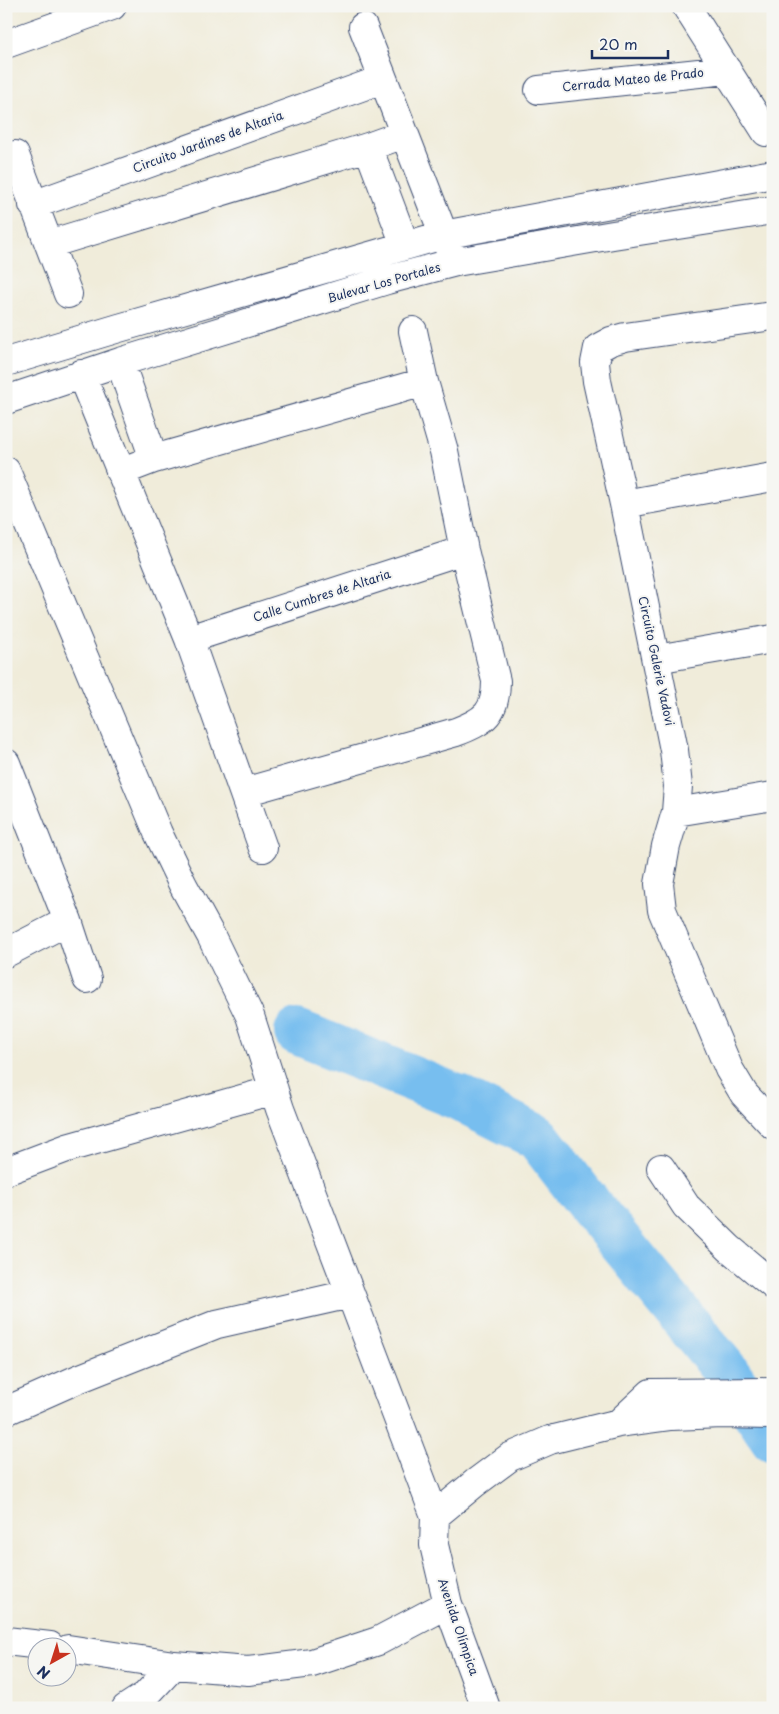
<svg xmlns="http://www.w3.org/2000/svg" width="779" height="1714" viewBox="0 0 779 1714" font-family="'Playpen Sans',sans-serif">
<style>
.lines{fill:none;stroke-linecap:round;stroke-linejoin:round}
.river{stroke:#77beef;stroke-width:46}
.minor-casing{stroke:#3b4b71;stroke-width:30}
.minor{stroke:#fff;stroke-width:28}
.labels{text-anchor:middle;stroke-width:4;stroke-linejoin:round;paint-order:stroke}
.street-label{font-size:12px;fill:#1b2f5e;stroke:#f6f6f2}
</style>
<rect width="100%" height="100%" fill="#f6f6f2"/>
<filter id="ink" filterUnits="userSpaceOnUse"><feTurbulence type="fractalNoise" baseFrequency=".02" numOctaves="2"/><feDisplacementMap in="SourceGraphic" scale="10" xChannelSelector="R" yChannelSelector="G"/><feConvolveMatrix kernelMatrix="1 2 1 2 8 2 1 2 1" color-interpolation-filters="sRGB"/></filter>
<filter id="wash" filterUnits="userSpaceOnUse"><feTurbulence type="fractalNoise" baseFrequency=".0096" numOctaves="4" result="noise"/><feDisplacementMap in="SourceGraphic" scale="20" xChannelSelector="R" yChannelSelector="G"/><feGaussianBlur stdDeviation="1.12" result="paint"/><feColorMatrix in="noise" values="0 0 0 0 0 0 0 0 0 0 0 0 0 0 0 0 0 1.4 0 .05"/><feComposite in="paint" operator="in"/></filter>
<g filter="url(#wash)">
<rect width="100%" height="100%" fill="#f0ecda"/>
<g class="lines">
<path class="river" d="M297,1032L457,1097L537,1137L588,1203L727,1372L773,1439"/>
</g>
</g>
<g filter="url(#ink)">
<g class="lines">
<defs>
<path id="minor" d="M686,6L766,132
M363,27L450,251
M6,44L112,6
M539,90L727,70
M368,147L405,245
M15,155L68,294
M33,205L383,79
M49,244L368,147L404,134
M773,316L625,337L611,341L598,348L595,363L597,381L624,504L674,750L678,786L676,812L666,846L659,884L662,910L729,1069L744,1094L773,1125
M6,362L119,328L443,235L773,174
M120,362L154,459
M81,374L189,639L263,848
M6,400L120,362L387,280L456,262L613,235L773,210
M6,471L158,833L183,885L211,936L250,1016L280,1109L435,1516L434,1545L448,1604L486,1708
M120,472L154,459L424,382
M624,504L773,477
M189,639L464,550
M656,659L773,639
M6,763L68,921L87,979
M244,792L456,732C485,721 496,713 496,681L464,550L444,451L424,382L413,331
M676,812L773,796
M6,953L68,921
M661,1168L686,1206L729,1248L773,1285
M6,1171L67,1148L274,1090
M6,1411L78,1379L217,1324L350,1294
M619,1423L651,1393L773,1392
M435,1516L475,1483L510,1457L550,1440L619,1423L671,1416L723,1414L773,1415
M6,1641L50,1646
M68,1649L174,1665L248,1671L312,1663L378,1641L448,1604
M126,1708L146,1695L174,1665"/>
</defs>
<use href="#minor" class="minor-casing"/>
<use href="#minor" class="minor"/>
</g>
</g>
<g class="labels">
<g class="street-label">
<text transform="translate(633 80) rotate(-6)" y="4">Cerrada Mateo de Prado</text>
<text transform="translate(208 142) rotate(-20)" y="4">Circuito Jardines de Altaria</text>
<text transform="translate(384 283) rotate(-16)" y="4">Bulevar Los Portales</text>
<text transform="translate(322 596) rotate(-18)" y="4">Calle Cumbres de Altaria</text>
<text transform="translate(656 661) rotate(78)" y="4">Circuito Galerie Vadovi</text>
<text transform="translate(458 1627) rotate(71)" y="4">Avenida Olímpica</text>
</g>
</g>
<rect width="779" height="1714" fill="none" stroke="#f6f6f2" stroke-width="25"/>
<g transform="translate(52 1662) rotate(219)"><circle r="24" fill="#f6f6f2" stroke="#9ea6b7"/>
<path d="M0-4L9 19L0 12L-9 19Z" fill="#c8321e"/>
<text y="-8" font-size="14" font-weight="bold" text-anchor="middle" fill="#1b2f5e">N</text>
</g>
<path d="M592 50v8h76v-8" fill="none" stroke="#1b2f5e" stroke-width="2.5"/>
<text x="599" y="50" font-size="15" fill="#1b2f5e" stroke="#f6f6f2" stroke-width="4" paint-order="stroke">20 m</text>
</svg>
